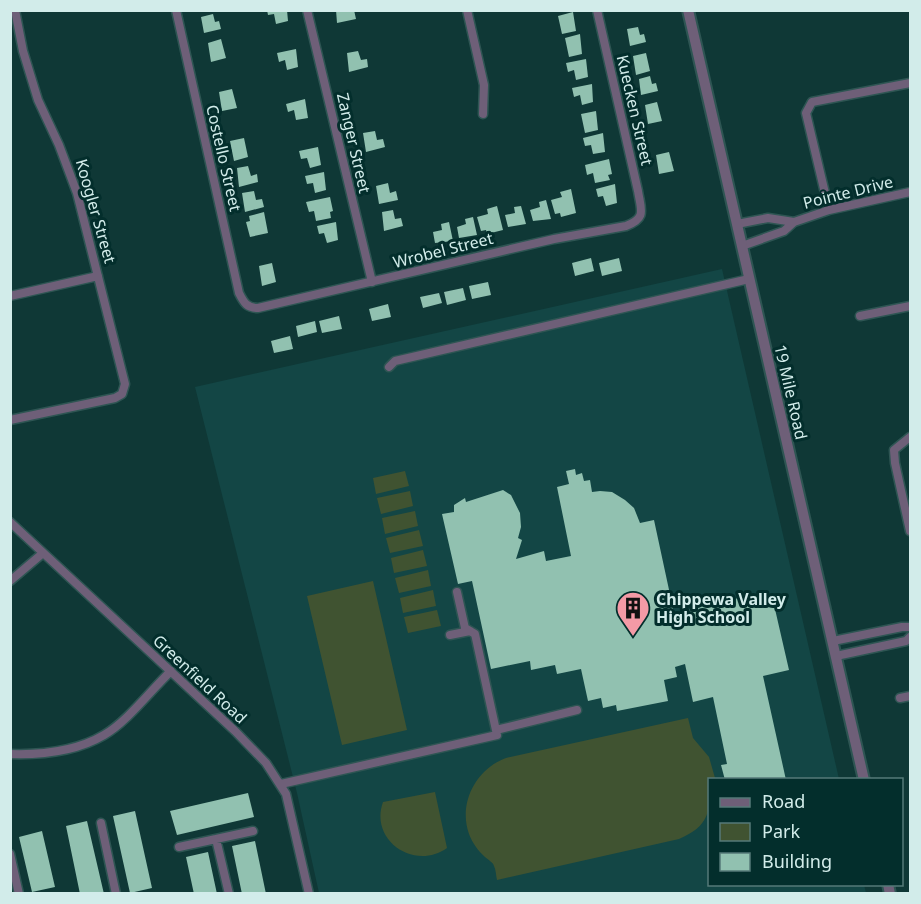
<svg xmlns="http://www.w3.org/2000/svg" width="921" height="904" viewBox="0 0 921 904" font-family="'Noto Sans',sans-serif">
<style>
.built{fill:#134645}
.green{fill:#405331}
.building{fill:#91c1b0}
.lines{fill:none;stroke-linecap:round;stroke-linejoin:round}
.minor-casing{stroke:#2e5553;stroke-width:11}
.tertiary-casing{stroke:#2e5553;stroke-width:14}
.minor{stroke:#6e5f78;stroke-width:8}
.tertiary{stroke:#6e5f78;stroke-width:10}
.labels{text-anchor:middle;stroke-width:6;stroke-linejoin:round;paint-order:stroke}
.street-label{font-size:16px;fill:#d2ecea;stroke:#032e2c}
.poi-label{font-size:16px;font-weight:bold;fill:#d2ecea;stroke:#032e2c;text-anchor:start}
</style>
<rect width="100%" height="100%" fill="#0f3836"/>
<path class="built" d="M722,269L839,779L710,780V884L864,885L866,893H319L297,793L195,387Z"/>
<path class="green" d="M405,471L409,486L376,494L373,478Z
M410,491L413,506L381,514L377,498Z
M415,511L418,526L385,534L382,518Z
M419,530L423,546L390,553L386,538Z
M423,550L427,566L394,573L391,558Z
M428,570L431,586L399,593L395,578Z
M373,581L407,730L342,745L307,596Z
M433,590L436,606L403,613L400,598Z
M437,610L441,626L408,633L404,617Z
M688,718L693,738L709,757L715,778L710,780C710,810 711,825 679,839L497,880C496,876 496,870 494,866C493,862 488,860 485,857C478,851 472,842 469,834C458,803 476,769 506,758Z
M435,792L447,848C415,871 369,841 383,802Z"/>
<path class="building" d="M267,10H287L288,21L276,24L274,14L268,15Z
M336,10H354L356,19L337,23Z
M573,12L576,31L562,34L558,16Z
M213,14L215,22L219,21L221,29L204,33L201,17Z
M638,27L640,35L644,34L646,42L630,46L627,29Z
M580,34L582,54L569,57L565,38Z
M221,39L226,58L211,62L208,43Z
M296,49L298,67L287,70L285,60L279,62L277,53Z
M358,51L361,60L367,59L368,67L349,72L347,53Z
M646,53L650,71L636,75L633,56Z
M586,59L588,77L576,80L574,70L568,72L566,63Z
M650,76L652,84L656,83L658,91L641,95L639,79Z
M592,84L593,102L582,105L580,95L574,97L572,88Z
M232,89L237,108L222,111L219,92Z
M305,99L308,118L296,120L294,110L288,112L286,104Z
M657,102L662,121L648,124L645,105Z
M596,111L598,130L585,133L581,114Z
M375,131L377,140L383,139L385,147L366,152L363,133Z
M603,133L605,152L593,154L591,145L585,146L583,138Z
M244,138L248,157L234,161L230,141Z
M318,147L321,165L310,168L307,158L301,159L299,151Z
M669,152L674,171L659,174L656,155Z
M609,159L612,174L608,175L610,180L595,183L593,173L587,175L585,165Z
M248,166L251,176L257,174L258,182L239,187L237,168Z
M324,172L326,190L315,193L313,183L307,184L305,176Z
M388,183L390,193L396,191L398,200L379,204L376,186Z
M615,184L617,203L606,206L603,196L598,197L596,189Z
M571,189L576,213L561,217L560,213L555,214L551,200L562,197L560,192Z
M254,191L256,200L262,199L264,207L245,212L242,193Z
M330,197L333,211L330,212L331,218L316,221L314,211L309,212L306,202Z
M546,200L551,219L533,221L530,210L540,207L539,202Z
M497,206L503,230L487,234L486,230L481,231L477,217L488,214L487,209Z
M521,206L526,224L508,227L505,215L515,213L514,207Z
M393,210L395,219L401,218L403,226L384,231L382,212Z
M264,212L268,233L250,237L246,222L250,221L249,216Z
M473,217L477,235L459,238L457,227L466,224L465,219Z
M336,222L338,240L327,243L324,233L319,234L317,226Z
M449,222L453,241L435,243L433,232L442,230L441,224Z
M591,258L594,271L575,276L572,263Z
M619,258L622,271L602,276L599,263Z
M272,263L276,282L262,286L259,266Z
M488,282L491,295L472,299L469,286Z
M463,288L466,300L447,305L444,292Z
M439,293L442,303L423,308L420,297Z
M388,304L391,317L372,321L369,309Z
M339,316L342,329L322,333L319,321Z
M315,321L317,332L298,337L296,326Z
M290,336L293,349L274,353L271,341Z
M575,469L576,475L582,473L584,481L590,480L592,492L600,491L612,492L625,500L634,508L640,523L654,520L674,613L743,597L744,602L772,596L789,670L763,676L786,780H725L721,765L727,764L713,697L693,702L685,664L675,667L677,677L664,680L668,701L617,711L616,705L603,708L601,698L588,701L581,669L557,674L555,665L531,670L530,661L491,669L472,581L458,584L442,514L454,512V505L465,498L466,502L503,490L511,495L520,513L521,527L518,538L522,540L516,559L544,551L546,561L571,556L557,487L569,484L566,471Z
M248,793L254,817L177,835L170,811Z
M135,811L152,888L130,893L113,816Z
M87,821L104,894H80L66,826Z
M42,831L55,887L32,892L19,837Z
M255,841L266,894H242L232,846Z
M208,852L217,894H194L186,857Z"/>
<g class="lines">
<defs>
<path id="minor" d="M176,10L239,293C244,303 247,308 258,308L554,239L626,226C647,218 641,210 638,191L597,10
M307,10L372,282
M467,10L484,85L483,114
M829,210L806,113L812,102L910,83
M794,222L829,210L910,192
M737,224L768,218L794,222L784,231L742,246
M10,296L98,276
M860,316L910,306
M389,367L395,361L749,279
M10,420L115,398L122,394L125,384L77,193L59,145L38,100L23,51L15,10
M910,437L894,450L895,463L910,531
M10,522L235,731L266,763L286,794L309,894
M10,581L43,553
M450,635L470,631
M833,641L902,627H910
M836,656L906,641L910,637
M900,698L910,696
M496,730L577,710
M10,754C42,755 77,751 104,735C127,722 151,690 171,671
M281,784L497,735L475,634L465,628L457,592
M101,823L116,894
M216,839L229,894
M179,847L253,831
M10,854L19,894"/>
<path id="tertiary" d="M688,10L864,780
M888,884L890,894"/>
</defs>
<use href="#minor" class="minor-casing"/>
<use href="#tertiary" class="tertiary-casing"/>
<use href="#minor" class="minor"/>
<use href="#tertiary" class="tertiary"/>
</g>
<defs>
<symbol id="building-pin" viewBox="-11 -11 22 30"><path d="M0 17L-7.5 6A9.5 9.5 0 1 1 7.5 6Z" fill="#f49aa6" stroke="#032e2c"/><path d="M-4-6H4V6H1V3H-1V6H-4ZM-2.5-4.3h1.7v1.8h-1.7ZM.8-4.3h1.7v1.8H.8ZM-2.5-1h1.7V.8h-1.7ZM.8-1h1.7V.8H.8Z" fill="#111"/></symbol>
</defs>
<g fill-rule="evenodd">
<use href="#building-pin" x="614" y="589" width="38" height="52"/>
</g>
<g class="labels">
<g class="street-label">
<text transform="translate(635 110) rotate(77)" y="6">Kuecken Street</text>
<text transform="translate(354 143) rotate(77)" y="6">Zanger Street</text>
<text transform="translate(224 158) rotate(77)" y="6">Costello Street</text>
<text transform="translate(848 192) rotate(-14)" y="6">Pointe Drive</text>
<text transform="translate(96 211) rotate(74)" y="6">Koogler Street</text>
<text transform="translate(443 250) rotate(-14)" y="6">Wrobel Street</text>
<text transform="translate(791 392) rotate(77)" y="6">19 Mile Road</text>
<text transform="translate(200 679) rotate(43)" y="6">Greenfield Road</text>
</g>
<g class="poi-label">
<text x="656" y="605">Chippewa Valley<tspan x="656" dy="18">High School</tspan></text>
</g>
</g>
<rect width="921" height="904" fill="none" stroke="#d2ecea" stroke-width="24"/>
<rect x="708" y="778" width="195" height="108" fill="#032e2c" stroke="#567a78" stroke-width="1.5"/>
<rect x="720" y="798" width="30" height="9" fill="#6e5f78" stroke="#567a78" stroke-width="1.5"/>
<text x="762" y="808" font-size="18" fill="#d2ecea">Road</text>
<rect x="720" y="823" width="30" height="18" fill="#405331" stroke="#567a78" stroke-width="1.5"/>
<text x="762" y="838" font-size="18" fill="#d2ecea">Park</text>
<rect x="720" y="853" width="30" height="18" fill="#91c1b0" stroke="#567a78" stroke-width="1.5"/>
<text x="762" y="868" font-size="18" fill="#d2ecea">Building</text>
</svg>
